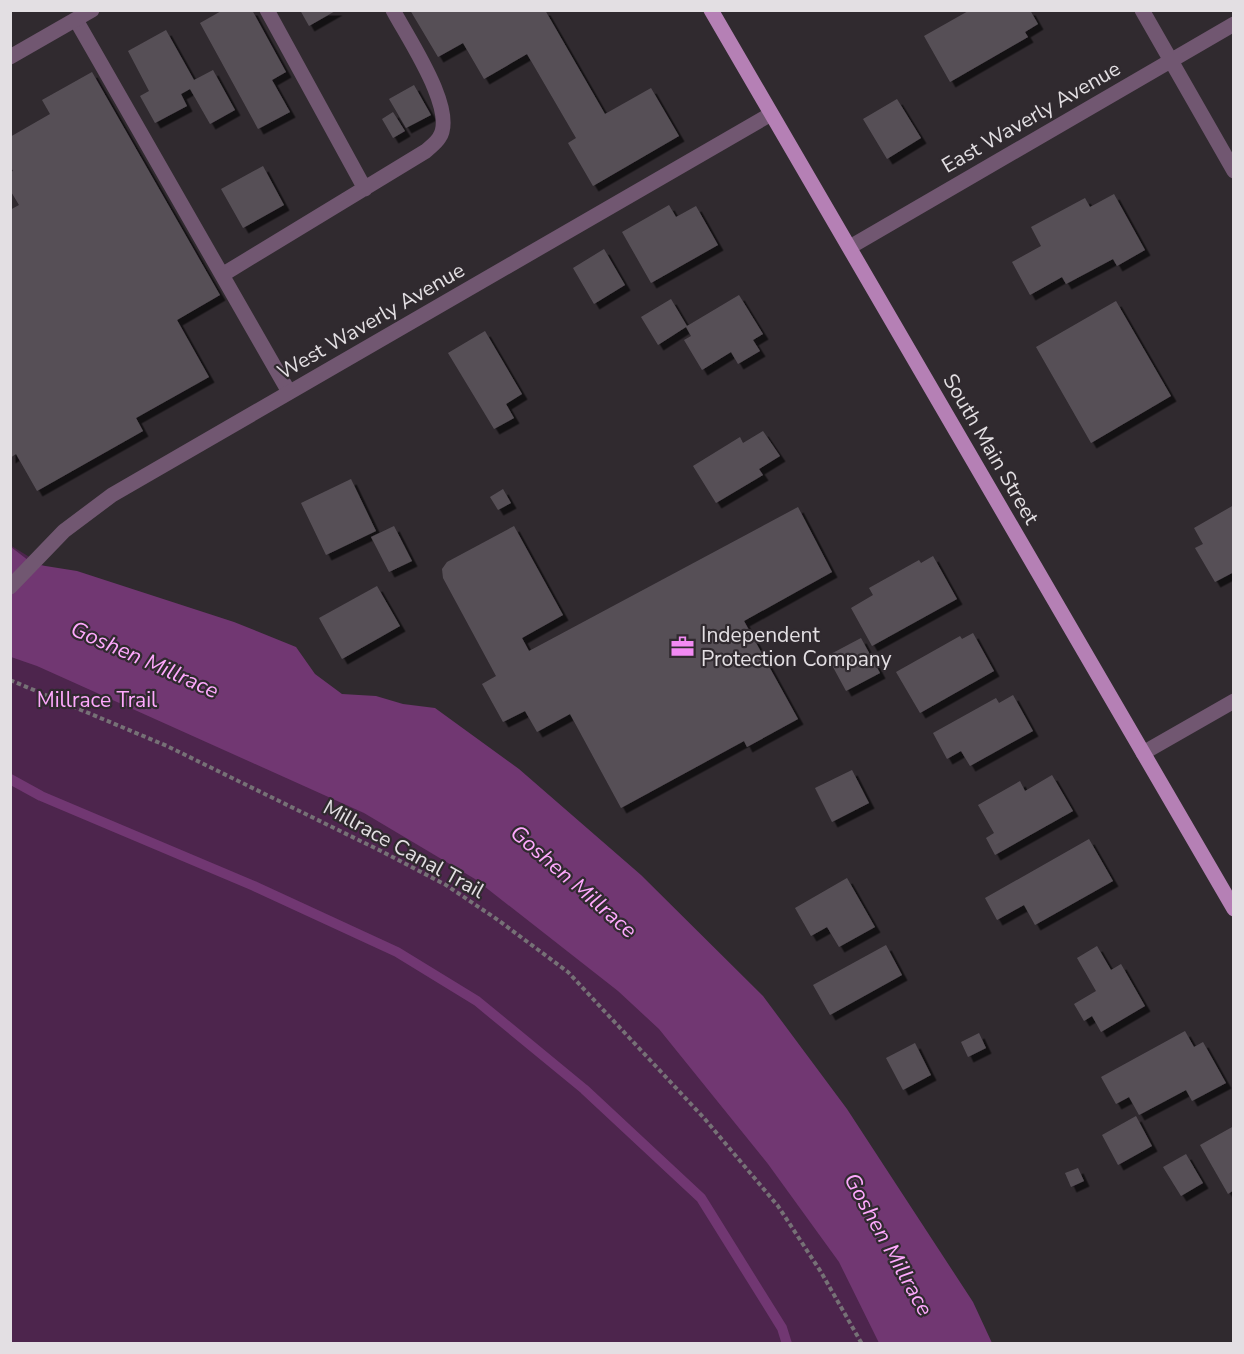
<svg xmlns="http://www.w3.org/2000/svg" width="1244" height="1354" viewBox="0 0 1244 1354" font-family="'Nunito Sans',sans-serif">
<style>
.green{fill:#4d254d}
.water{fill:#713772}
.lines{fill:none;stroke-linecap:round;stroke-linejoin:round}
.stream{stroke:#713772;stroke-width:10}
.building{fill:#575057;filter:url(#shadow)}
.path{stroke:#767176;stroke-width:4;stroke-dasharray:4.5 3;stroke-linecap:butt}
.service{stroke:#715771;stroke-width:15}
.minor{stroke:#715771;stroke-width:15}
.primary{stroke:#b580b5;stroke-width:15}
.labels{text-anchor:middle;stroke-width:4.5;stroke-linejoin:round;paint-order:stroke}
.street-label{font-size:21px;fill:#e3dfe3;stroke:#302a2f}
.poi-label{font-size:21px;fill:#e3dfe3;stroke:#302a2f;text-anchor:start}
.park-label{font-size:21px;fill:#fea9fd;stroke:#302a2f}
.water-label{font-size:22px;font-style:italic;fill:#fea9fd;stroke:#302a2f}
</style>
<defs>
<filter id="shadow"><feDropShadow dx="5.5" dy="5.5" stdDeviation="0" flood-color="#0009"/></filter>
</defs>
<rect width="100%" height="100%" fill="#302a2f"/>
<path class="green" d="M10,545L309,730L742,1049L912,1343H11Z"/>
<path class="water" d="M11,547L33,564L77,571L234,622L296,647L315,674L342,694L376,696L403,704L435,708L519,769L641,875L763,996L847,1109L973,1302L992,1343H879L839,1262L768,1164L659,1029L618,991L475,879L364,813L37,666L11,657Z"/>
<g class="lines">
<path class="stream" d="M10,779L41,796L254,886L397,952L477,1001L584,1089L701,1198L782,1328L787,1344"/>
</g>
<path class="building" d="M223,10H252L286,72L272,80L290,112L258,129L200,23Z
M300,10H337L309,26Z
M410,10H545L605,114L651,88L679,136L593,186L568,143L576,138L527,54L484,79L463,43L438,57Z
M970,10H1030L1038,24L1025,32L1028,37L950,82L924,36Z
M166,30L194,80L213,70L235,110L210,124L190,89L181,94L187,106L155,123L140,96L149,91L128,51Z
M92,72L220,295L177,320L209,377L136,418L143,431L37,491L16,454L10,458V210L19,205L10,190V172L13,171L10,166V137L50,114L42,100Z
M414,85L431,115L406,128L389,99Z
M897,99L921,138L887,159L863,119Z
M393,112L405,131L393,138L382,119Z
M263,166L284,205L243,228L221,189Z
M1114,194L1145,250L1117,266L1113,259L1066,284L1062,277L1030,295L1012,262L1041,246L1031,227L1085,198L1090,207Z
M669,205L676,217L696,206L718,245L651,283L622,232Z
M604,249L625,285L594,304L573,268Z
M739,295L763,334L753,340L760,351L738,364L731,352L702,370L684,340L691,336L686,327L658,345L641,317L671,299L687,326Z
M1116,301L1171,396L1091,443L1036,347Z
M485,331L522,394L506,404L514,418L494,429L448,353Z
M763,431L780,456L759,469L763,475L716,503L693,466L740,437L743,443Z
M351,479L376,531L326,555L301,503Z
M503,489L511,503L498,510L490,497Z
M1234,505V572L1215,582L1195,548L1203,544L1194,528Z
M798,507L832,572L744,621L798,719L747,747L744,741L621,808L570,714L537,732L525,711L503,722L482,684L496,676L443,578L442,569L447,562L514,526L563,615L522,638L529,651Z
M394,526L412,561L389,572L371,537Z
M933,556L957,599L872,646L851,608L873,595L869,588L919,560L921,563Z
M377,586L400,626L342,659L319,618Z
M973,633L994,671L920,713L896,672L960,636L962,639Z
M861,638L880,673L846,691L827,656Z
M1013,695L1033,731L970,766L961,751L947,759L933,733L996,698L999,703Z
M852,770L869,803L832,822L815,788Z
M1052,775L1073,811L995,855L986,838L994,833L978,805L1020,781L1025,791Z
M1089,839L1113,881L1035,925L1024,905L997,920L985,898Z
M847,878L875,927L839,947L827,927L811,936L795,908Z
M886,945L902,975L830,1015L813,985Z
M1097,946L1111,970L1121,964L1145,1006L1101,1032L1092,1016L1084,1021L1074,1004L1096,991L1077,958Z
M1185,1031L1194,1047L1203,1042L1226,1083L1192,1101L1186,1090L1139,1115L1129,1097L1116,1104L1101,1077Z
M979,1033L986,1048L968,1057L961,1042Z
M915,1043L931,1075L903,1090L886,1058Z
M1136,1116L1152,1146L1118,1165L1102,1135Z
M1234,1126V1190L1228,1194L1200,1145Z
M1186,1154L1203,1183L1181,1196L1163,1167Z
M1078,1168L1084,1181L1071,1187L1065,1173Z"/>
<g class="lines">
<path class="path" d="M10,680L167,746L381,851L446,885L498,920L568,972L704,1118L778,1206L821,1272L862,1344"/>
<path class="service" d="M267,10L365,189
M76,20L289,392
M222,275L426,151C430,147 436,143 439,138C458,111 407,37 393,10"/>
<path class="minor" d="M1142,10L1234,171
M10,57L92,10
M850,247L1234,24
M10,587L64,531L112,495L771,114
M1143,753L1234,701"/>
<path class="primary" d="M711,10L1234,909"/>
</g>
<defs>
<symbol id="office-bare" viewBox="-9 -9 18 18"><path d="M-6-3h4V-5.5h4V-3h4V5H-6ZM-1-4.5V-3h2v-1.5ZM-6 0V1H6V0Z" fill="#f28af3" stroke="#302a2f" stroke-width="2.5" paint-order="stroke"/></symbol>
</defs>
<g fill-rule="evenodd">
<use href="#office-bare" x="666" y="630" width="33" height="33"/>
</g>
<g class="labels">
<g class="street-label">
<text transform="translate(1031 117) rotate(-30)" y="7">East Waverly Avenue</text>
<text transform="translate(371 321) rotate(-30)" y="7">West Waverly Avenue</text>
<text transform="translate(991 449) rotate(60)" y="7">South Main Street</text>
<text transform="translate(404 849) rotate(29)" y="7">Millrace Canal Trail</text>
</g>
<g class="poi-label">
<text x="701" y="642">Independent<tspan x="701" dy="24">Protection Company</tspan></text>
</g>
<g class="park-label">
<text x="97" y="707">Millrace Trail</text>
</g>
<g class="water-label">
<text transform="translate(145 659) rotate(24)" y="8">Goshen Millrace</text>
<text transform="translate(574 881) rotate(41)" y="8">Goshen Millrace</text>
<text transform="translate(889 1244) rotate(61)" y="8">Goshen Millrace</text>
</g>
</g>
<rect width="1244" height="1354" fill="none" stroke="#e3dfe3" stroke-width="24"/>
</svg>
